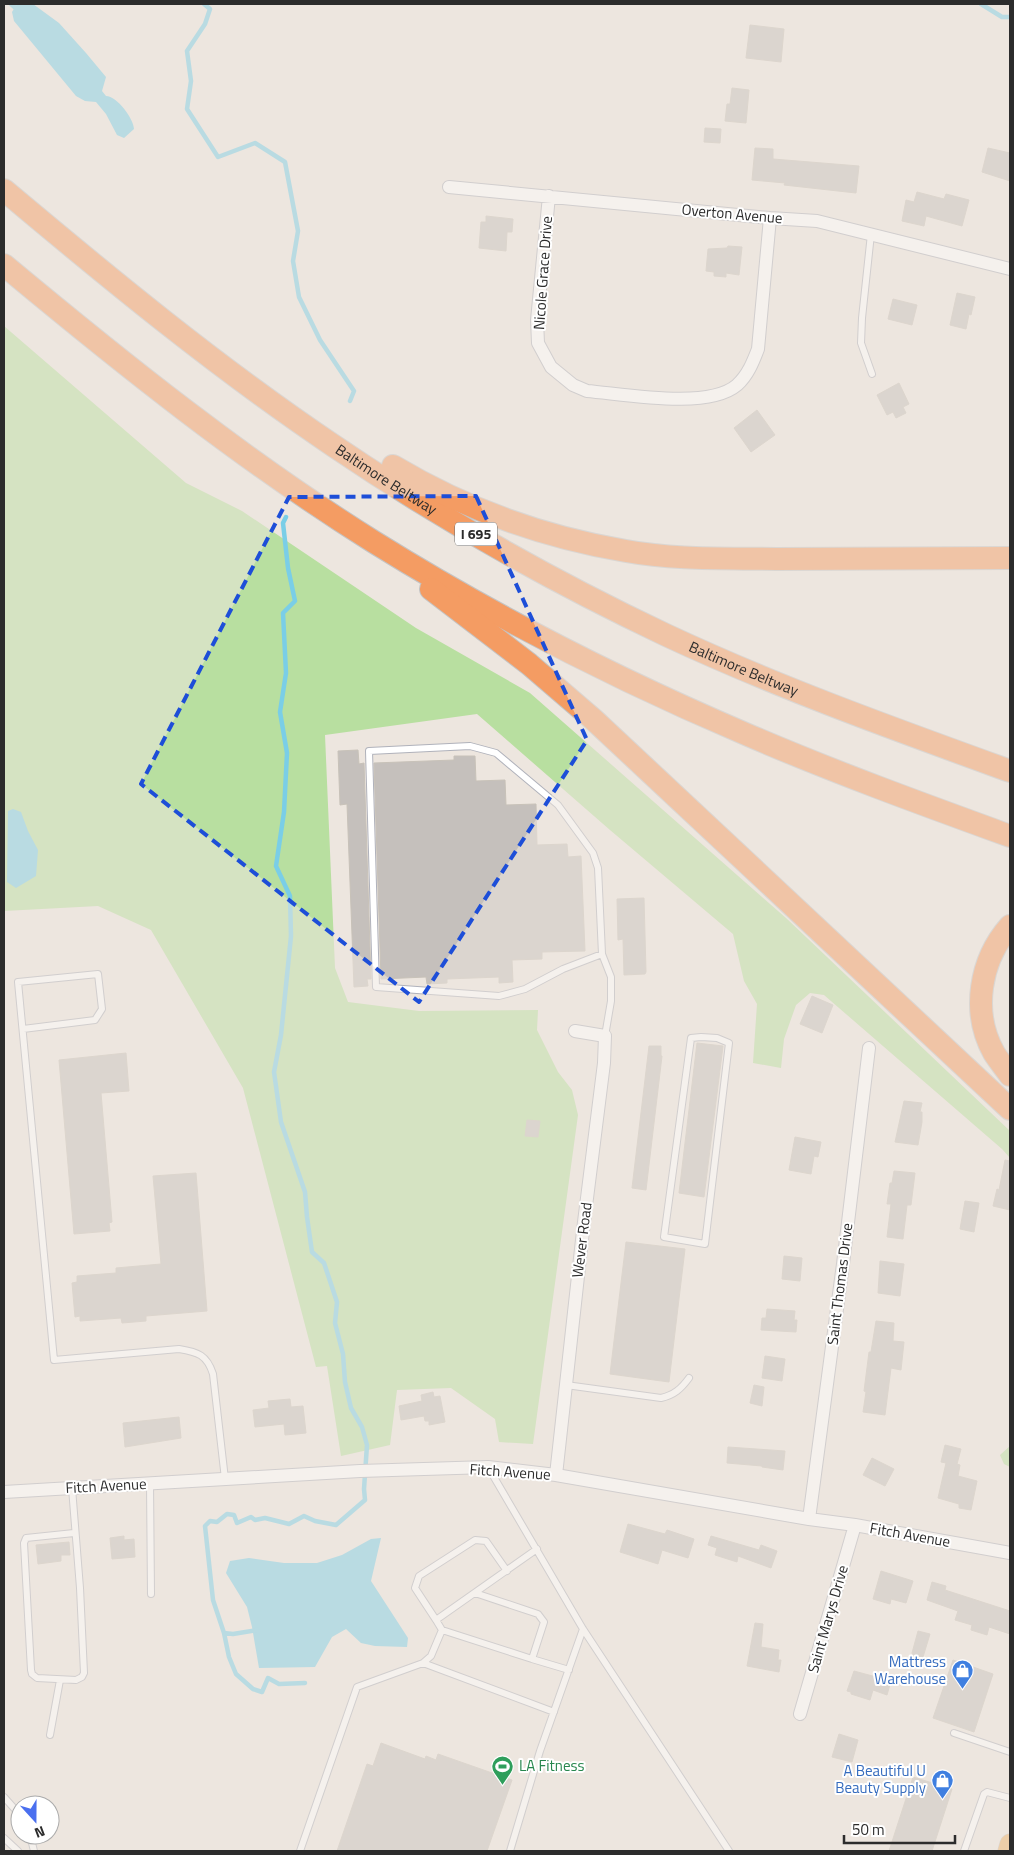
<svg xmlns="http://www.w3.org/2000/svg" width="1014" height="1855" viewBox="0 0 1014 1855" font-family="'Titillium Web',sans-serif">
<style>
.green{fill:#b8dfa0}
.water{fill:#7acee7}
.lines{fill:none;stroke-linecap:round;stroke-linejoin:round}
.stream{stroke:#7acee7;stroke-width:4.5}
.building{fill:#c5c0bc;stroke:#c8c2b9}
.service-casing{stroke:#b0b2bb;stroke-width:8}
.minor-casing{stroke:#b0b2bb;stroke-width:14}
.trunk-casing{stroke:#c4c4c4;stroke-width:21}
.motorway-casing{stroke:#c4c4c4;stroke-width:24}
.service{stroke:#fff;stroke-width:6}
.minor{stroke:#fff;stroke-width:12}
.trunk{stroke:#eeb166;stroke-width:20}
.motorway{stroke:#f49c63;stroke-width:22}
.marked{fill:none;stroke:#1d4ed8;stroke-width:4;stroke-dasharray:10 6;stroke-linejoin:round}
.labels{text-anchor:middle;stroke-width:4;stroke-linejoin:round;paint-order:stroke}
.shield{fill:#fff;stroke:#6b6b6b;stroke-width:1}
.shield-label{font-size:14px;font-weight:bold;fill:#2c2c2c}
.street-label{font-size:15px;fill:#2c2c2c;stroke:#fff}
.shop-label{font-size:15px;fill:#366cbe;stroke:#fff;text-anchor:end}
.leisure-label{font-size:15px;fill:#27864d;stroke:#fff;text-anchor:start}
</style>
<rect width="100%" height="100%" fill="#ede6df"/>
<path class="green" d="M4,326L186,483L242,511L416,628L530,693L786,918L1010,1131V1158L1002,1149L824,995L810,993L796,1005L784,1039L781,1068L753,1063L757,1004L744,981L733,934L610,830L477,714L325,735L335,968L348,1002L419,1011L538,1010L537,1030L558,1072L572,1090L578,1115L533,1444L499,1442L495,1419L451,1388L397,1390L390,1445L341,1456L327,1366L316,1367L243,1088L151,930L98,906L4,911Z
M1010,1446V1467L1004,1464L1000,1455Z"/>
<path class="water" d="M17,4H33L59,23L86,53L106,77L102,91L106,96C117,96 134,119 134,129L124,138L117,135L106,114L96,102L85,101L76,96L14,21L12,12Z
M13,809L21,812L28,831L38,850L36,876L16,888L7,882L8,811Z
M381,1538L371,1581L408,1638L407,1647L375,1646L361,1643L346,1629L332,1637L315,1667L259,1668L252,1627L247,1607L226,1573L230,1561L249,1558L284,1563H317L342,1555L371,1539Z"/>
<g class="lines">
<path class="stream" d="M11,4L19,11
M204,4L210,9L205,24L187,51L191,81L187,109L218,157L255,143L285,162L298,231L293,261L299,297L320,340L354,391L350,401
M981,4L1002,17H1010
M286,517L283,523L288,568L295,601L283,613L286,673L280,712L287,753L284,812L276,866L290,896L291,936L281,1035L274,1072L281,1122L305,1192L307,1217L312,1252L324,1263L337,1302L335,1323L343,1354L345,1382L351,1408L362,1427L367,1445L364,1489L365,1500L336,1525L315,1521L304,1516L289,1524L265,1518L255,1520L251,1517L237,1523L234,1515L227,1514L217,1522L210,1521L205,1526L213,1600L224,1633L229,1657L236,1674L253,1689L262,1692L268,1678L279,1684L305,1683
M224,1633L233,1634L257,1630"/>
</g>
<path class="building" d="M750,25L784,29L781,62L746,58Z
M732,88L749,90L746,123L725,121L727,104H730Z
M705,128L721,129L720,143L704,142Z
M755,148L773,149V159L859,166L856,193L784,185L785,183L752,180Z
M988,148L1010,153V181L982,172Z
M917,192L944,199L946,194L969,200L962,226L926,216L924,226L902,221L906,200L914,202Z
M486,216L513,219L512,232H507L506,251L479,248L481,222H486Z
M728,246L742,247L739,275L726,273V277L714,276V272L706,271L708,249L727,248Z
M957,293L975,297L971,315L969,314L966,329L950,325Z
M893,299L917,305L912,325L888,319Z
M899,383L909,404L903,407L906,413L896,418L893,412L887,415L877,395Z
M757,410L775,435L751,452L734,428Z
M358,750L359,764L364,763L371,979H367L368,986L354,987L347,804L340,805L338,751Z
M454,756H475L476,781L505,780L506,805L536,804L537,845L567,844L568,857L581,856L585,951L542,952V959L512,960L513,982L499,983V977L447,979V983L427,984L426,977L381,979L374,763L454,760Z
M644,898L646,972L645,974L624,975L623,939L618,940L617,899Z
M812,996L833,1005L822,1033L800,1024Z
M697,1043L723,1046L704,1197L679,1193Z
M649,1046H661V1056H662L646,1190L632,1188Z
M126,1053L129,1091L101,1093L112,1222L109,1223L110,1231L74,1234L59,1060Z
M904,1101L922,1103L920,1112H922V1122L918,1145L895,1142Z
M527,1120L540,1121L538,1137L525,1136Z
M795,1137L821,1142L818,1157L814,1156L811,1174L789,1170Z
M1005,1160L1010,1161V1210L993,1206L997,1189L999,1190Z
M894,1171L915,1173L911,1205H907L903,1239L887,1237L891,1204H887L890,1183H892Z
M196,1173L207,1311L146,1316V1321L122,1323L121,1318L80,1321V1316L75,1317L72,1283L77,1282V1276L116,1273V1268L161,1264L153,1176Z
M965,1201L979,1203L974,1232L960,1229Z
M626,1242L685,1249L669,1382L610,1374Z
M784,1256L802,1258L800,1281L782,1279Z
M880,1261L904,1264L900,1296L878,1293Z
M767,1309L795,1311L794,1320H797L796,1332L761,1330L762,1318H766Z
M876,1321L894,1323L893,1341L904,1342L901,1370L891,1368L885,1415L863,1412L866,1392L864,1391L869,1352H871Z
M765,1356L785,1359L782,1381L762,1378Z
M754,1385L764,1387L762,1406L750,1403Z
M433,1392L434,1397L440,1396L445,1422L429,1425V1421H425L424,1416L401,1420L399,1406L422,1401L421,1395Z
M290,1399L291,1407L303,1406L306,1433L285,1435L284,1424L255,1427L253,1410L269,1408L268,1401Z
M179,1417L181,1438L125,1447L123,1423Z
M945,1445L961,1449L957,1464L960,1465L958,1476L977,1481L971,1510L959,1508V1504L938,1498L946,1463L941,1462Z
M728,1447L785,1451L783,1470L762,1467V1466L727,1463Z
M872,1458L894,1469L885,1486L863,1475Z
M628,1524L665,1534L667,1530L694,1539L688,1558L662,1550L658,1564L620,1552Z
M124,1536V1540L134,1539L135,1557L112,1559L110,1538Z
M711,1536L759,1550L761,1545L777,1551L771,1568L738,1556L737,1562L715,1555L717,1548L708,1545Z
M69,1542L70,1555H61V1561L38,1564L36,1545Z
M881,1571L913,1581L906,1603L891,1599L890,1604L873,1599Z
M932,1582L946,1586L945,1590L1010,1611V1634L989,1627L987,1635L971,1630L972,1625L955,1620L958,1611L927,1600Z
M755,1623L763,1624L761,1647L779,1650L778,1660H781L779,1672L747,1666Z
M918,1631L930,1634L923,1657L915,1661L912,1653Z
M953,1660L993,1674L974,1732L933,1718Z
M854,1671L891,1681L887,1695L873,1690L870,1700L851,1694V1692L847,1691Z
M839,1734L858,1740L852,1762L832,1757Z
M381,1743L425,1759L426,1756L436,1760L438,1754L512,1780L487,1851H337L367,1764L373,1766Z
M913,1777L952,1789L932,1851H889Z"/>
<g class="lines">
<defs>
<path id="service" d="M871,234L862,318L861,343L872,374
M602,954L563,969L525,989L499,996L376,987L369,751L470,746L496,753L558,805L593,853L598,868L602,954L611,977V1001L605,1036
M23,1029L95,1020L102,1009L98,974L18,982L54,1360L179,1349C198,1352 207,1355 213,1374L225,1479
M701,1037L717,1038L729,1043L705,1244L664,1237L691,1038Z
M566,1385L661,1398C674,1395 681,1389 689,1378
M488,1467L583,1629L729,1851
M150,1483L151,1594
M72,1488L80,1588L84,1673L82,1677L76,1680L37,1678L32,1674L31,1670L24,1543L26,1538L74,1533
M507,1571L486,1541L475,1540L419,1576L415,1588L436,1620C469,1597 503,1573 537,1549
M436,1620L442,1630L532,1659L544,1622L538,1614L475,1593
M532,1659L569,1670
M423,1663L554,1712
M954,1733L1010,1752
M50,1735L60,1680
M4,1797L20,1815
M30,1835L34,1851
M4,1838L18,1851
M300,1851L357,1687L423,1663L431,1656L442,1630
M510,1851L540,1751L583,1629
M964,1851L984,1794L987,1792L1010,1798"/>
<path id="minor" d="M449,187L770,218L817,221L1010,269
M549,196L537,320L538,343L551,367L573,385L587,391C624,394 708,410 737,385C748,375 753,362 758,349L770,218
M556,1475L584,1222L604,1063L605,1036L575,1031
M4,1492L360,1471L488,1467L556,1475L809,1519L855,1525L1010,1553
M809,1519L843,1264L869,1048
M800,1714L855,1525"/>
<path id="trunk" d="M1008,1851L1010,1844"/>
<g id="motorway">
<path id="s1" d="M4,190C110,279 218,368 334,446C437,516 552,581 666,635C777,687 894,729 1010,771"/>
<path d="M4,265C123,364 243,460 374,542C493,616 619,680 748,735C834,772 922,804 1010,836"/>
<path d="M393,466C465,509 543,537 626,551C675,560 726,558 776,559C854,559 932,558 1010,558"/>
<path d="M431,589L529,664L593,719L1010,1109"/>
<path d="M1010,926C980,960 971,1012 994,1053C999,1061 1005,1068 1010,1075"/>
</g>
</defs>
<use href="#service" class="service-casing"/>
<use href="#minor" class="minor-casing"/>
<use href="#trunk" class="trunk-casing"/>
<use href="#motorway" class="motorway-casing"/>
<use href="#service" class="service"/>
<use href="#minor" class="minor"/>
<use href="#trunk" class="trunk"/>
<use href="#motorway" class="motorway"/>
</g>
<path d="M0 0H1014V1855H0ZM476,496L587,740L419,1002L141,784L289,497Z" fill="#ede6df" fill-opacity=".55" fill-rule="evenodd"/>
<path class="marked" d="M476,496L587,740L419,1002L141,784L289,497Z"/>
<defs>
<symbol id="shop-pin" viewBox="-11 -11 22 30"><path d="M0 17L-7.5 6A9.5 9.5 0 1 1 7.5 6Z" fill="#3f7fe0" stroke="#fff"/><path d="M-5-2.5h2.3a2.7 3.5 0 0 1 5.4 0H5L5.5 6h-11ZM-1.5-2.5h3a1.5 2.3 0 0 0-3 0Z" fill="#fff"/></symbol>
<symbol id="stadium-pin" viewBox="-11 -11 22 30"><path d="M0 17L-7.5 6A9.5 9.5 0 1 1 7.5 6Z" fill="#2e9e5b" stroke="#fff"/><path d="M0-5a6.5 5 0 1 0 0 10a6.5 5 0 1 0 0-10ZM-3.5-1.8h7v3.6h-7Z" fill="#fff"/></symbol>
</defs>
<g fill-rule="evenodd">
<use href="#shop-pin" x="950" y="1658" width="25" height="34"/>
<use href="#stadium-pin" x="490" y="1754" width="25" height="34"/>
<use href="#shop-pin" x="930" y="1768" width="25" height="34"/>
</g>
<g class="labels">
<rect class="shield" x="455" y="522.5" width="42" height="23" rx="4"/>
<g class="shield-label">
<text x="476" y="539">I 695</text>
</g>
<g class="street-label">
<text transform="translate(732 214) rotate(5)" y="5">Overton Avenue</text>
<text transform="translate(543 273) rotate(-86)" y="5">Nicole Grace Drive</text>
<text dy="5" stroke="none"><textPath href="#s1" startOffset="480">Baltimore Beltway</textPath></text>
<text dy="5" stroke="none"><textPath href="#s1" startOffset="885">Baltimore Beltway</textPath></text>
<text transform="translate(582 1240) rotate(-83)" y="5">Wever Road</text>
<text transform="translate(840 1284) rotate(-83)" y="5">Saint Thomas Drive</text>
<text transform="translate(510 1472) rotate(4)" y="5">Fitch Avenue</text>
<text transform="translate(106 1486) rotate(-3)" y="5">Fitch Avenue</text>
<text transform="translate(910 1535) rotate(10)" y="5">Fitch Avenue</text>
<text transform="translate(828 1619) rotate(-74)" y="5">Saint Marys Drive</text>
</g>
<g class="shop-label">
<text x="946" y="1667">Mattress<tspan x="946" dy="17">Warehouse</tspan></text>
<text x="926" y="1776">A Beautiful U<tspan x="926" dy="17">Beauty Supply</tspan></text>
</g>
<g class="leisure-label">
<text x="519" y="1771">LA Fitness</text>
</g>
</g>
<rect width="1014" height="1855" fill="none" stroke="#2c2c2c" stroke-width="10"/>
<g transform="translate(35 1820) rotate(159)"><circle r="24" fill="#ffffff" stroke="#ababab"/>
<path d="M0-4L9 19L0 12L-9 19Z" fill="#4a6fef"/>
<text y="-8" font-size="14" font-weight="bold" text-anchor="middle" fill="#2c2c2c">N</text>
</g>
<path d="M844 1835v8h111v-8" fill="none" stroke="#2c2c2c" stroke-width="2.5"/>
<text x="852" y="1835" font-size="15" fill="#2c2c2c" stroke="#ffffff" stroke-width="4" paint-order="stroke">50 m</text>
</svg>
